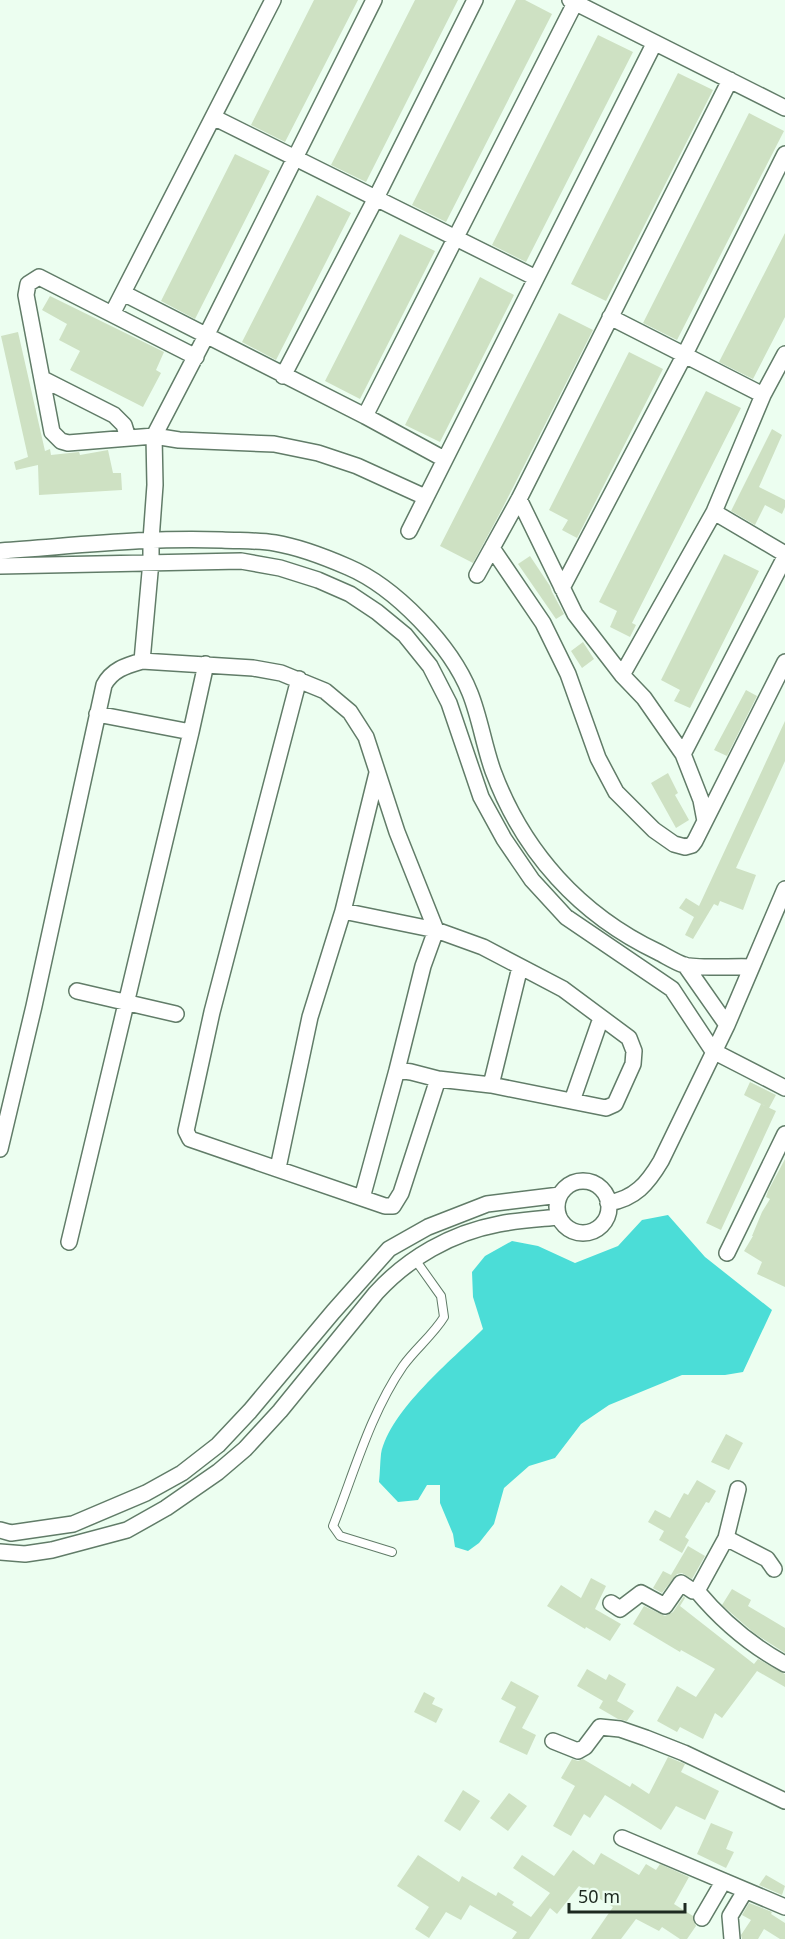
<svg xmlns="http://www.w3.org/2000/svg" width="785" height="1939" viewBox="0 0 785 1939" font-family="'Noto Sans',sans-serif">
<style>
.water{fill:#4bddd7}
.building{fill:#cee1c3}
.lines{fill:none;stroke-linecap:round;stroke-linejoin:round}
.lane-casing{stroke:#617c68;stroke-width:10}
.street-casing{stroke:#617c68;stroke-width:18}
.lane{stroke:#fff;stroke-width:8}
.street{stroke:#fff;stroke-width:15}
</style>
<rect width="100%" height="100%" fill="#ecfef0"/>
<path class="water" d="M668,1215L705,1257L772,1310L743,1372L725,1375H682L609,1405L581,1424L555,1458L529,1466L504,1488L494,1524L479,1543L468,1551L455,1547L453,1534L440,1503V1485H427L418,1500L398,1502L379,1482C380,1473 380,1463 381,1454C390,1410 452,1360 483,1329L473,1297L472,1272L485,1256L512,1241L538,1246L575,1263L618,1246L642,1220Z"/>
<path class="building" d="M314,0H358L285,142L251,125Z
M415,0H458L366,182L331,165Z
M516,0H525L552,14L446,222L412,205Z
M598,35L633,52L526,262L492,245Z
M678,73L713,90L606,301L571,284Z
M749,113L784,131L677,340L643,323Z
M235,154L270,171L195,319L161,301Z
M317,195L351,213L276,360L242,342Z
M785,233V317L753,379L719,362Z
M400,234L435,251L360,399L325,381Z
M480,277L514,295L440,442L405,425Z
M50,296L164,352L156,370L161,373L143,407L70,370L80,351L59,340L67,324L42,310Z
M559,313L593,330L500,513L473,563L440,546Z
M18,332L45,451L50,449L51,455L79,452L80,455L108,450L113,473H121L122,490L39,495L38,465L16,470L14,462L28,457L1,336Z
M629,352L663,369L577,538L562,530L568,520L549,510Z
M706,391L741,408L632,623L636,625L630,637L610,627L617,611L599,602Z
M772,429L782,435L759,487L785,500V507L782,514L765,505L755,525L731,511Z
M724,554L759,571L690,708L674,701L680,690L661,680Z
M530,556L550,586L552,592L564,614L556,619L518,564Z
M583,642L594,659L582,668L571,651Z
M746,690L757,696L727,756L714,750Z
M785,721V761L736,868L756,875L743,910L720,901L718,906L714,904L693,939L685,935L694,917L679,908L686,898L699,906Z
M668,773L678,793L675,795L689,820L676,828L651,783Z
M750,1082L776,1095L769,1108L744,1095Z
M761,1104L776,1111L721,1230L706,1223Z
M785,1159V1287L757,1274L762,1262L744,1251L753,1236H752L762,1212L770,1199L766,1197L768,1191Z
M726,1434L743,1443L729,1470L711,1462Z
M697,1480L716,1491L709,1503L706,1502L685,1537L689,1540L682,1553L659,1540L664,1531L648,1522L655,1510L670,1518L684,1493L688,1495Z
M688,1546L705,1556L692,1579L682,1573L677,1574L662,1593L653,1588L663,1571L671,1575Z
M591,1578L606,1586L595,1609L621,1624L610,1641L586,1627L585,1629L547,1606L561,1585L581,1598Z
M732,1589L751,1600L748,1606L785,1628V1653L754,1633L722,1605Z
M684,1596L685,1598L680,1606L754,1664L758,1659L785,1674V1687L757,1671L722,1718L715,1713L703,1739L680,1727L677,1732L657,1721L677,1686L696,1697L715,1669L681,1650L680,1652L633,1624L644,1606L665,1616L673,1612Z
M587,1669L606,1680L609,1674L626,1684L617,1701L634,1711L627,1721L618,1719L599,1708L603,1701L577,1686Z
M511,1681L539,1696L522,1728L536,1735L527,1755L499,1742L516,1707L501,1699Z
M424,1692L435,1698L432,1704L443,1709L436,1723L414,1712Z
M668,1757L685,1764L681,1772L719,1791L705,1820L676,1806L661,1830L605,1795L590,1818L584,1814L571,1836L553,1826L575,1786L561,1778L572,1759L578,1761L583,1759L630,1787L632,1783L649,1794Z
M463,1790L480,1801L460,1831L444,1821Z
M509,1793L527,1806L508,1831L490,1818Z
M711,1823L733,1832L726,1849L734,1852L726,1868L697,1854Z
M573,1850L594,1865L601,1853L639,1875L646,1864L656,1870L660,1864L689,1877L674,1904L693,1916L696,1926L687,1939H680L662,1927L659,1931L636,1919L621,1939H591L613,1907L579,1886L557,1914L550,1908L529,1939H512L517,1932L470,1905L461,1920L446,1912L429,1938L415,1929L429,1907L397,1886L418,1855L459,1882L462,1876L496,1896L498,1892L514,1902L512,1905L531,1917L550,1893L513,1868L522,1855L554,1876Z
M766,1875L785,1886L782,1895L759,1885Z
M749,1903L772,1912L771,1914L785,1923V1939H780L764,1929L758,1939H742L741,1935L751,1920L742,1915Z"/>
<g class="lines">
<defs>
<path id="lane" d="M392,1552L340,1536L333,1526C354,1473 370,1414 403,1366C415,1349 433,1335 444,1317L441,1296L414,1258"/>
<path id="street" d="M570,0L785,108
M213,117L536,278
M123,293L365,416L444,459
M112,314L273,0
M610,317L763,395
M196,357L39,277L28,284L26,295L52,432L61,441L68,443L154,436L179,440L274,444L318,453L357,466L425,497
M283,376L376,198L475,0
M43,379L114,415L124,425L128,438
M365,416L575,3
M519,499L575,614L622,675L644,698L683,754L701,800L705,821
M714,512L785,554
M409,531L654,44
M492,548L543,623L568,674L598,758L616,792L654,830L674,844L685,847L692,845L695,841L785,662
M0,551C74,546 148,537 222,540C239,541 257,540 275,543C299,547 325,557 348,567C395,587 451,645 470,693C480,718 484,746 493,771C523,852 580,915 658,952C666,956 675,962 684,965C697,969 735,966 751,967
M0,566L241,561L280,568L318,580L350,594L377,612L405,635L430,666L449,703L481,797L504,839L532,880L566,917L672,989L713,1051L785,1088
M477,575L519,499L730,80
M562,588L684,356L785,154
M142,661L253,668L281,673L325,691L350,712L366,737L397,832L436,930L423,966L397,1070L411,1072L438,1079L491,1085L606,1108L615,1104L633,1064L634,1051L629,1038L563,989L483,947L436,930L343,911
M622,675L714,512L763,395L785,354
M299,679L212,1012L186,1131L190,1139L385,1206H393L401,1193L438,1079
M97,714L191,732L206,664
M683,754L785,557
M685,965L727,1025
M77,991L176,1014
M491,1085L520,967
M572,1101L601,1018
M0,1149L34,1006L104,685C112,670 125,666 142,661L151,561V540L155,485L154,436L206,336L374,0
M278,1168L310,1017L343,911L377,773
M557 1207a26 26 0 1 1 52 0a26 26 0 1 1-52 0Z
M362,1198L397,1070
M608,1203C635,1199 648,1183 661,1161L727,1025L785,889
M69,1242L191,732
M727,1253L785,1134
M0,1530L11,1533L73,1524L146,1493L182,1473L218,1445L250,1411L333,1312L389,1249L428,1227L487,1204L560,1195
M726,1538L767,1559L774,1569
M0,1552L25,1554L52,1550L127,1530L166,1508L218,1472L245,1449L280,1411L376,1293C408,1258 451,1233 499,1224C519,1220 539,1219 559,1217
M697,1591C722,1621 750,1645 785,1664
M611,1603L620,1609L641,1593L665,1606L681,1583L693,1591H697L726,1538L738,1489
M553,1741L578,1751L585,1747L600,1727L620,1729L646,1738L684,1753L785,1801
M622,1838L785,1907
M702,1918L723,1882
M732,1939L730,1916L745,1891"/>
</defs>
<use href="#lane" class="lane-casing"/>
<use href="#street" class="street-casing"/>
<use href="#lane" class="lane"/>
<use href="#street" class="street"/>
</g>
<path d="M569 1903v9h116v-9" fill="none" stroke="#1d2920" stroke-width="3"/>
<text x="578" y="1903" font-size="18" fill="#1d2920" stroke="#ecfef0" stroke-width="4.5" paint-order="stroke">50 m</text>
</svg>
